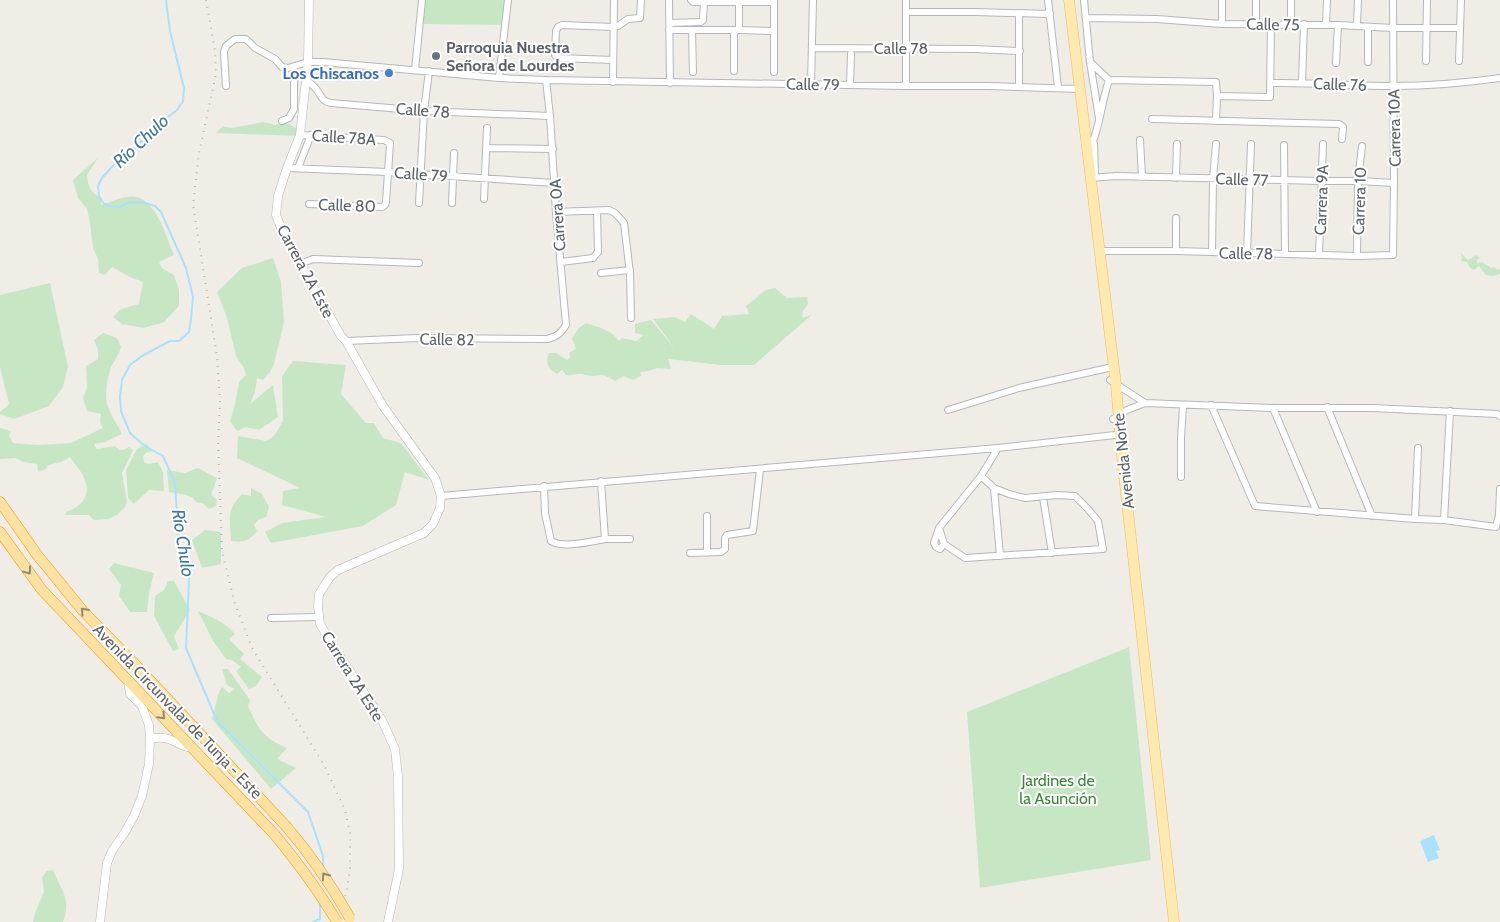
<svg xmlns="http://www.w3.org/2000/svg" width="1500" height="922" viewBox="0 0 1500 922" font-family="Cabin,sans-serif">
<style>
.green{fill:#c7e7c4}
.water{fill:#a9e1fe}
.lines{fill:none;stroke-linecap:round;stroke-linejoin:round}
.stream{stroke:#a9e1fe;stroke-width:2}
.minor-casing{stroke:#b4b8bb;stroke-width:8}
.tertiary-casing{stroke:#b4b8bb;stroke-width:9}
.primary-casing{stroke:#f1bb5f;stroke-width:11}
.trunk-casing{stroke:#f69302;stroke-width:11}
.minor{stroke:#fff;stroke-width:6}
.tertiary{stroke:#fff;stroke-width:8}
.primary{stroke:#feeaae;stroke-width:10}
.trunk{stroke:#fde1a0;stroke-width:10}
.rail{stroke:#b5b6b7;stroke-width:2;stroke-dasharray:1 6;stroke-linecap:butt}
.trunk-bridge-casing{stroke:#f69302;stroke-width:11;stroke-linecap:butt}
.trunk-bridge{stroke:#fde1a0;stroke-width:10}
.oneway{stroke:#8e8978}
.worship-dot{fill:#6b7280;stroke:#fff;stroke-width:2}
.shop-dot{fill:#3f7fe0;stroke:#fff;stroke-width:2}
.labels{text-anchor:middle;stroke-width:4;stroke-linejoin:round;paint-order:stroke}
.street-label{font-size:16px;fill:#5e6367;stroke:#fff}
.worship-label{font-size:16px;font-weight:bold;fill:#5b616d;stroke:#fff;text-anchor:start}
.shop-label{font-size:16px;font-weight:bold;fill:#366cbe;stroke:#fff;text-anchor:end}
.park-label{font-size:16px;fill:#3a8636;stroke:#fff}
.water-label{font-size:18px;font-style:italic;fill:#3e77a0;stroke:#fff}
</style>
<rect width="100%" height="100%" fill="#f0ede7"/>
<path class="green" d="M424,0H506L504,25L422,24Z
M264,122L275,125L285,122L300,130V136L216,133L223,126L231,128Z
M98,158L87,175C88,187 90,192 101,198V205C109,203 118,198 127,197C154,191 166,236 174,255L159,262L162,268L174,275L179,290V306L164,322L144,328L122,324L113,317L121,309L139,304L143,282L130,277L112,267L105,275L99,273L98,259L93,248L90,223L87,209L78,198L73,180Z
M1460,252L1468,260L1476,255L1480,258L1477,260V263L1482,262L1491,268L1494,267L1498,270L1500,269V274L1493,276L1486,275L1479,266L1474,270L1470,268L1467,262L1461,261L1462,256Z
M273,258L281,282L284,322L274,364L270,372L263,380L257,378L255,392L250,404L273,385L278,417L259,430L246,427L237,431L230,421L235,404L239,382L246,375L244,368L236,356L227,318L217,292L242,268Z
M50,283L68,367L63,387L49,406L14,419L0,414V412L9,404L0,367V295Z
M775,288L787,298L807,297L808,304L803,311L802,318L813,314L754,365H721L668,359L671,369L657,368L649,371L640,372L641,376L633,380L624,376L615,381C604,374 603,375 591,376C587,376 582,373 578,374C573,374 572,376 566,375L562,370L557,374C548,370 545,362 549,353H556L567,360L570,358L569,353L576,349L572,338L579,328L586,323C598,327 612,330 619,341L622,338L636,341L644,335L635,333V324L651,320L675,349L653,319L675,317L685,322L691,314L714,329L722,316L749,314L746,306L766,290Z
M103,333L117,338L121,347L119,353L111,367L107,383L106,397L107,404L113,418L119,428L122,434L105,442L94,444L97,449L115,446L119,450H123L129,447L133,450L122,473L127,502L125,507L117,515L109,519L94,520L89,515H65L66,512C82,506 92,496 84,478C82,472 74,463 70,457L61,462L48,465L46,469L38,472L37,464L23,462L16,458L0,459V428L11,431L9,436L13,443L38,445L71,443L103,428L100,422L101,414L87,411L83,398L87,388L86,366L98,359V350L94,340Z
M293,361L346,365L341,394L366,423H374L383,438L401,443L429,480L405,472L396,505L363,526L271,543L265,532L282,523L326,517L282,505L283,491L300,488L237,458L238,436L266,441L274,436L283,421L282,376Z
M146,444L153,451L146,453L143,456L144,462L149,464L158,462L163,472L164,491L149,490L134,504L128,498L126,470L137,449Z
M198,468L217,478L211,495L217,500L216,506L209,509L204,504L196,502L192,497L181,494L169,492L167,470L185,473Z
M251,488L262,494L269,507L266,517L258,520L254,525L257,531C250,541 242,543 231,541C230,520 226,510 242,494L251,496Z
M205,530L221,532V564L202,568L192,540Z
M114,563L154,573L149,593L147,612H130L119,596L121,585L109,569Z
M168,581H174L190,610L174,636L179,649L173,651L154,616L155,596L164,590Z
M198,611C212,617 225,622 235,634L229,639L244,654L240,659L262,677L256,686L249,689L236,671L241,667L232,660L226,659L213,641Z
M1129,647L1151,860L980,888L967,712Z
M222,669H228L250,700L248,706C259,730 262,737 287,748L277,759L296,768L271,789L212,719C215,710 217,694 222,687L229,693L234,689L227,685Z
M53,870C61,890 72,899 63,922H33L35,913L44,892L42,877L47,871Z"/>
<path class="water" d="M1434,835L1440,850L1436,851L1439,858L1428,862L1420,841Z"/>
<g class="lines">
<path class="stream" d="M166,0L170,31L184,88L183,101L177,110L165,119L132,151L119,159L102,178L98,186L99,196L104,204L112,207H119L127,203L142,202L155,206L161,212L186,268L193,297L191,319L189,332L179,341H170L155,349L142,356L130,365L122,380L120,397L121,411L130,433L145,446L163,456L175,483L179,546L187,556L189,578L186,648L217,721L308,812L323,856V867
M313,922L320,919V904"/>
<defs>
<path id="minor" d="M669,0L670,83
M691,0L693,2H704
M906,0V86
M1048,0L1058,87
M1084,0L1090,62L1099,118
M1222,0V24
M739,2H774
M906,12H975L1050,14
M1019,14V87
M1086,18L1157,19L1222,24L1338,25L1393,28H1460
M1256,23V0
M1291,24V0
M1326,25L1327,0
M1357,25L1358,0
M669,30H739V2H704L703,20L701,22L670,23
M692,30L693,72
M739,30L774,31
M812,48L974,49L1020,51
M613,60L558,58L555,55L556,31L558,27L562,25L613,27L618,26L628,19L640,18L641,0
M1426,61L1427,0
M1459,61L1461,0
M1090,62L1109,80L1216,82L1217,96L1216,121
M1368,62V27
M1336,63L1338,25
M415,70L422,0
M734,71V30
M774,72V0
M499,78L508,0
M306,80C310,83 314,86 316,89C322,96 321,101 331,103L424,111L550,116
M613,82L614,0
M1302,82L1304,24
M1270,83C1311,82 1352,86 1393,86C1429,86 1465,83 1500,78
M811,84L813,0
M850,85L851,54
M226,86L224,52L226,46L235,39H246L255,48L275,59L282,67L288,68L308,62H323L499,78L546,80L906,86H988L1080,89
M1217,96L1270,97L1271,24
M1152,119L1339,124L1343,127L1342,139
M282,121L289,118L294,109V67
M300,135L384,140L390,143L386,202L385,205L382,207L309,204
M1140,140L1142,177
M1094,143L1095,177
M1284,145L1285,254
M486,148L553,149
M1088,152C1100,130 1101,103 1109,80
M287,168L388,172L555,183
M298,168L311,135
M1090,178L1116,176L1321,181H1358L1394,183
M1176,178L1177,144
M484,199L487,128
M419,203L424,111L429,71
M452,203L454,153
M556,212L609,210L615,213L624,223L630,273L631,318
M1176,218V251
M1099,251H1176L1357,256L1393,255L1394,183L1393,0
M1212,252L1213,178L1216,144
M1247,253L1251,144
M1319,255L1323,144
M1357,256L1358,181L1362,146
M561,262L593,258L598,252L597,211
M300,264L313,259L419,263
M601,273L630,270
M346,341L418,338L547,339C557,337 561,333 566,325L556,212L550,116L546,80
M1110,380L1145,403
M1211,405L1255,506L1415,519L1444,520L1496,527L1499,515L1500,489
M1327,407L1372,516
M1273,408L1317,512
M948,410L1019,388L1108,368
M1113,419L1127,410L1145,403L1273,408H1373L1497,414L1500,416
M1181,477V438L1183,405
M601,481L605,539
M544,486L545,513L551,541C564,549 591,541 606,539C614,539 622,539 630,539
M994,488L1000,556
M441,496L998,448L1115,435
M1043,497L1052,553
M707,516V553
M1415,519L1418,448
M1444,520L1450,411
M939,528L944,544L940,549L936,547L934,543L939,528L981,476L998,448
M944,544L965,558L1103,549L1098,521L1088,509L1075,496L1057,495L1025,498L1009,494L994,488L981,476
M690,553L721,552L725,549V538L727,535L753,531L760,469
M271,618L319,617"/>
<path id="tertiary" d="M309,0L308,62L300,135L287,168L278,196L276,215L284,235L341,336L346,341L383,406L435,478L441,496L440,508L433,524L424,533L338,570L330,577L319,594L318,607L320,624L332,644L382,720L395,749L398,777L399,869L388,922
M150,739C175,734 173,746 193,748
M100,922L107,863L112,851L125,832L134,816L142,796L149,764L150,739L149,725L142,706L130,694L128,681"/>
<path id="primary" d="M1069,0L1116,385L1123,467L1174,922"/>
<path id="trunk" d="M0,502L38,556L83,611L132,661L285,825
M0,532L42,590L275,835"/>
</defs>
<use href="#minor" class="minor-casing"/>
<use href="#tertiary" class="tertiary-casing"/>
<use href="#primary" class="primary-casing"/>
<use href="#trunk" class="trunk-casing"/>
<use href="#minor" class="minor"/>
<use href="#tertiary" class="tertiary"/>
<use href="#primary" class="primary"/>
<use href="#trunk" class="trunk"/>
<path class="rail" d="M206,0L215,51L216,74L199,153L193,205L217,356L220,402L218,442L222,552L235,604L252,648L324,765L345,810L350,833V868L347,890L335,922"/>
<defs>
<path id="trunk-bridge" d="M285,825C312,856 330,883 350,918
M275,835C298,863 319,891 337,922"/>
</defs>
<use href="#trunk-bridge" class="trunk-bridge-casing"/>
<use href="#trunk-bridge" class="trunk-bridge"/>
</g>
<defs><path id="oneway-chevron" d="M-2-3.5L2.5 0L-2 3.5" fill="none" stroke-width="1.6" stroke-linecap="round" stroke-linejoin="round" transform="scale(1.25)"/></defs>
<g class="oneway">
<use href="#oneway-chevron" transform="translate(28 571) rotate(53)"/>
<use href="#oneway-chevron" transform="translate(84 611) rotate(-132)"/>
<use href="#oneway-chevron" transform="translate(162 716) rotate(46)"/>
<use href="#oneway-chevron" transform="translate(325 876) rotate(-125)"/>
</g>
<circle class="worship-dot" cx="436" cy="56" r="5"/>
<circle class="shop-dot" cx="389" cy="73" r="5"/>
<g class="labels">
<g class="street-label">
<text transform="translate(1273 24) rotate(1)" y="6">Calle 75</text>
<text x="901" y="54">Calle 78</text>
<text transform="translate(813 84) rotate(1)" y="6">Calle 79</text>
<text transform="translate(1340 84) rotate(2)" y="6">Calle 76</text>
<text transform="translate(423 110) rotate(4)" y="6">Calle 78</text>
<text transform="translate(1394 128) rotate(-91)" y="6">Carrera 10A</text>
<text transform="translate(344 137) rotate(4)" y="6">Calle 78A</text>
<text transform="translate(421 174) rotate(4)" y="6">Calle 79</text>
<text transform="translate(1242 179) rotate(2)" y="6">Calle 77</text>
<text transform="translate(1321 200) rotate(-88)" y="6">Carrera 9A</text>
<text transform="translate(1359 201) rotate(-88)" y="6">Carrera 10</text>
<text transform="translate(347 205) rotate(2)" y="6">Calle 80</text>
<text transform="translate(557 215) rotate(-94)" y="6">Carrera 0A</text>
<text transform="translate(1246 253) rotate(1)" y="6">Calle 78</text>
<text transform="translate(306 271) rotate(62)" y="6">Carrera 2A Este</text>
<text transform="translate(447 339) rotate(1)" y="6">Calle 82</text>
<text transform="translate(1123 461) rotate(-96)" y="6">Avenida Norte</text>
<text transform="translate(353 676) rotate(58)" y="6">Carrera 2A Este</text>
<text transform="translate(178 711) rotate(46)" y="6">Avenida Circunvalar de Tunja - Este</text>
</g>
<g class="worship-label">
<text x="446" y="53">Parroquia Nuestra<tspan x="446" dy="18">Señora de Lourdes</tspan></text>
</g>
<g class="shop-label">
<text x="379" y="79">Los Chiscanos</text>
</g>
<g class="park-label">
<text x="1058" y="786">Jardines de<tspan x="1058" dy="18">la Asunción</tspan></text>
</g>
<g class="water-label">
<text transform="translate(141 141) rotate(-43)" y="6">Río Chulo</text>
<text transform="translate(183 543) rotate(81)" y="6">Río Chulo</text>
</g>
</g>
</svg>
